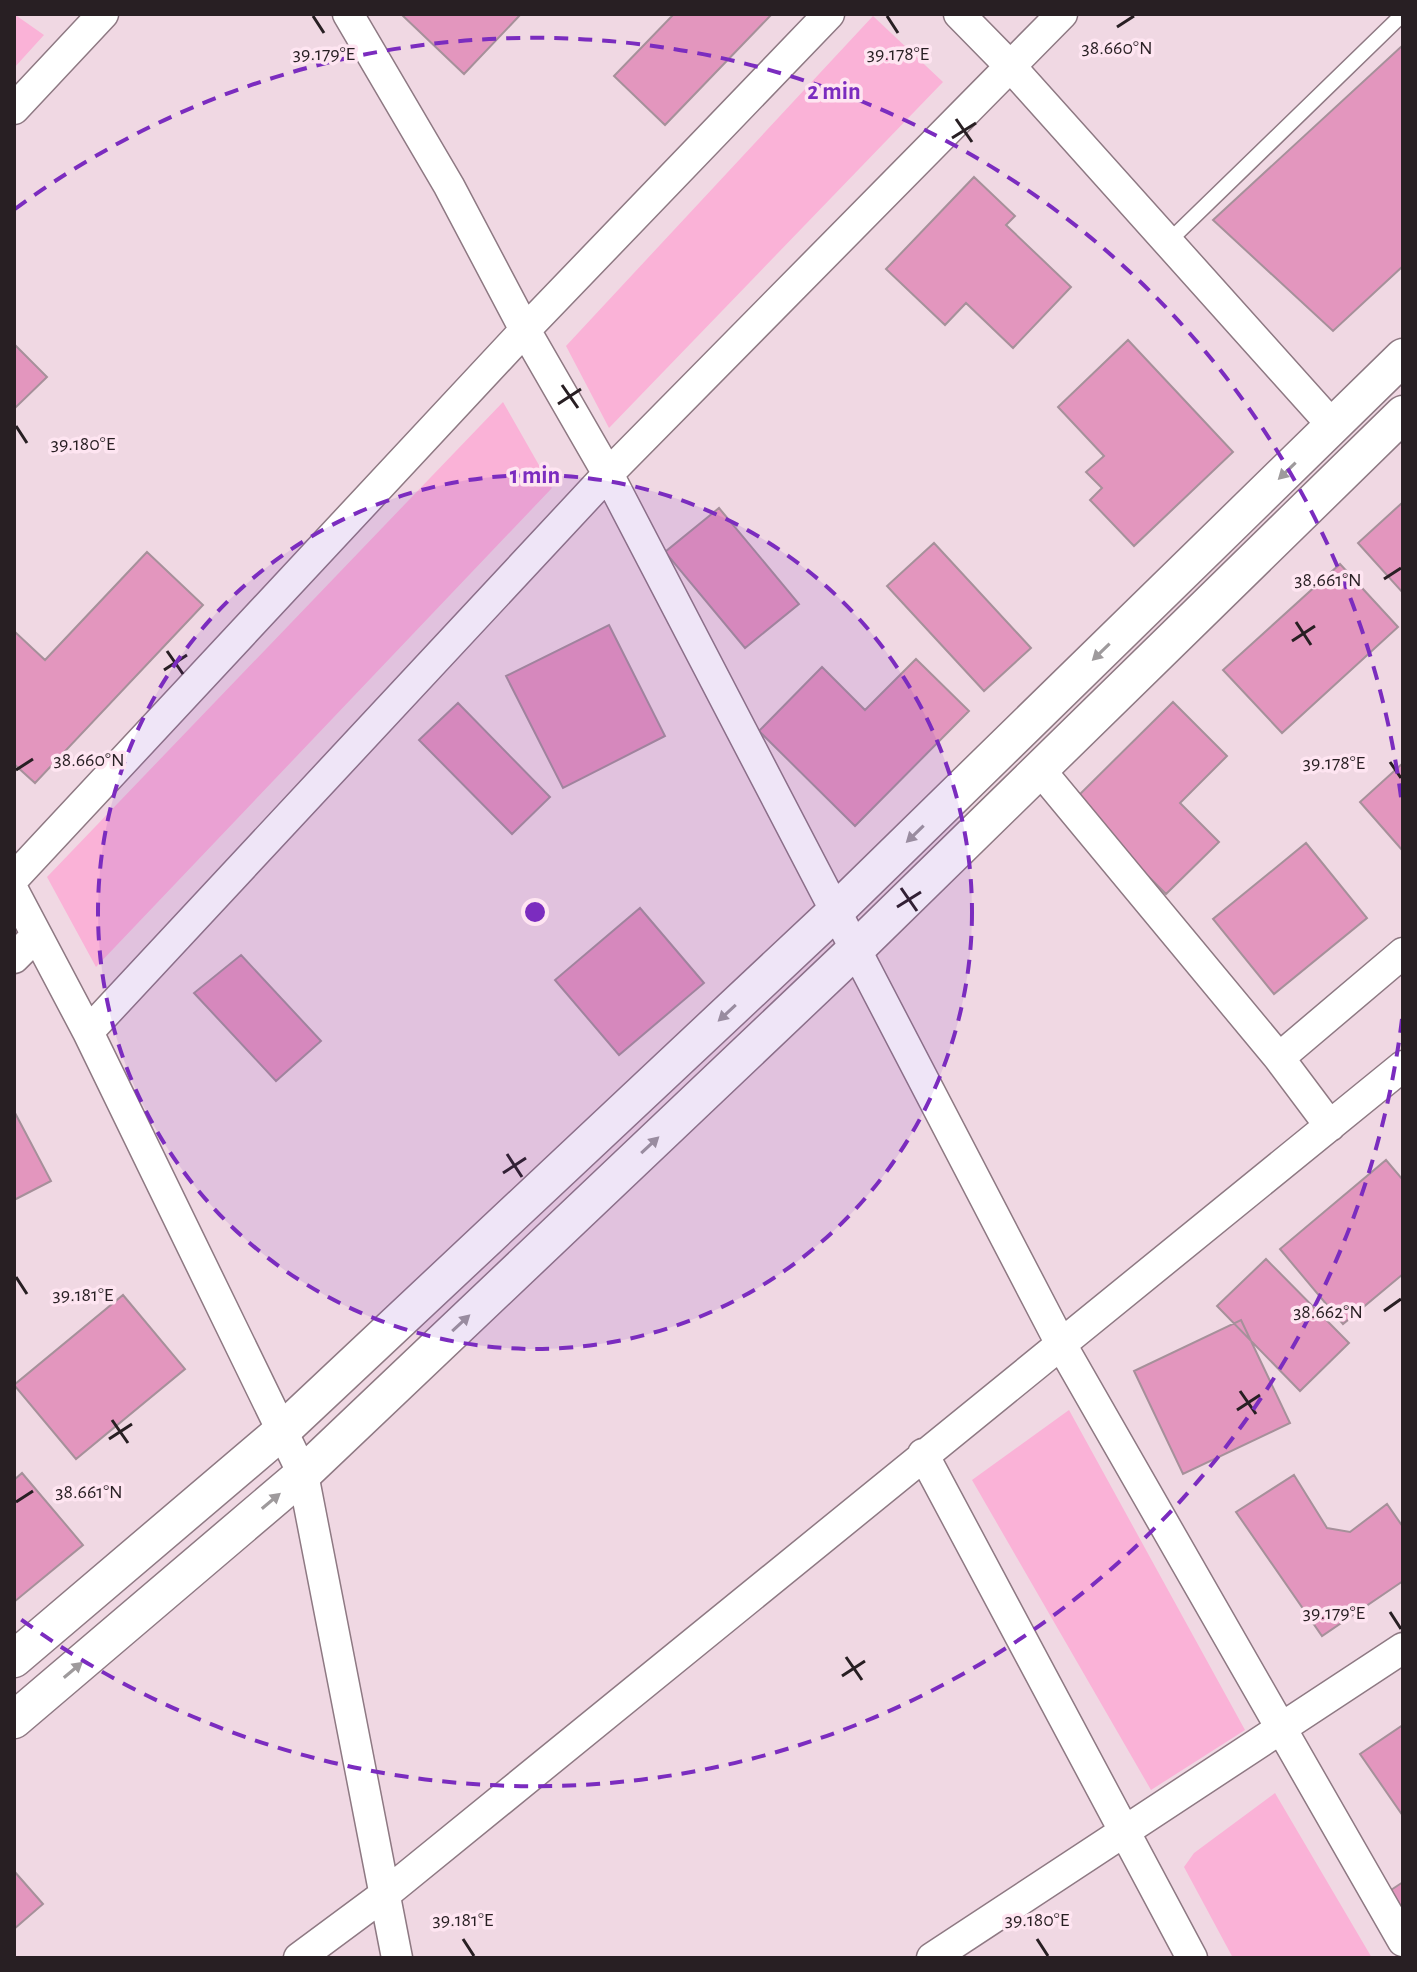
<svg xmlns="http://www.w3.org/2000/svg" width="1417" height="1972" viewBox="0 0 1417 1972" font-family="'Alegreya Sans',sans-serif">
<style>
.green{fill:#fab2d7}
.building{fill:#e396be;stroke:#a6909a;stroke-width:2}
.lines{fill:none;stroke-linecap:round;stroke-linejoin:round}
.service-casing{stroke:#8e7983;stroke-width:17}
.minor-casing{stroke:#8e7983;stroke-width:33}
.tertiary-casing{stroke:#8e7983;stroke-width:39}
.service{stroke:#fff;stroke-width:14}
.minor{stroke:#fff;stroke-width:30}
.tertiary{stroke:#fff;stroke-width:36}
.oneway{fill:#9e9a9c}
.ticks{fill:none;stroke:#281f23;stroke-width:3}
.ring{fill:none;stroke:#7b2cbf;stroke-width:4;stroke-dasharray:14 10}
.ticks-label{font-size:20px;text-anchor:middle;fill:#281f23;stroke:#fee5f1;stroke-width:7;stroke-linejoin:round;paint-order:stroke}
.centre{fill:#7b2cbf;stroke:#fee5f1;stroke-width:4}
.ring-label{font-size:24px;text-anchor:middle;font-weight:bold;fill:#7b2cbf;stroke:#fee5f1;stroke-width:7;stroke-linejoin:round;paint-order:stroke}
</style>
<rect width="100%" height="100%" fill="#f0d8e3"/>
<path class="green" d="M14,14L44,35L14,68Z
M873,16L943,82L609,428L566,346Z
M503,402L552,488L96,967L47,877Z
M1069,1410L1245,1730L1151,1790L972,1480Z
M1275,1793L1372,1958H1233L1184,1867L1194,1853Z"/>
<path class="building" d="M401,14H521L464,74Z
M670,14H772L665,125L614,76L672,16Z
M1403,45V266L1333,331L1213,220Z
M974,177L1015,216L1006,225L1071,287L1013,348L966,303L945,325L886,269Z
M1128,340L1233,452L1134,546L1090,500L1102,488L1086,472L1104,456L1058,407Z
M14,344L47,377L14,409Z
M1403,502V593L1358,543Z
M719,508L799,604L745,648L665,552Z
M934,543L1031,648L984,691L887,586Z
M147,552L203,605L35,783L14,764V631L45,660Z
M1340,564L1398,627L1282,733L1223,670Z
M609,625L665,736L563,788L506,676Z
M916,659L969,711L855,826L759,731L822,667L865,710Z
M1173,702L1227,756L1180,803L1219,842L1166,894L1073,801Z
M458,703L550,797L512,834L419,740Z
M1403,763V851L1360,802Z
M1306,843L1367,918L1274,994L1213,919Z
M640,908L704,983L619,1055L555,980Z
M241,955L321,1041L276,1081L194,993Z
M14,1111L51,1181L14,1200Z
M1386,1160L1403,1180V1274L1343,1324L1280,1249Z
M1266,1259L1349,1343L1300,1391L1217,1306Z
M123,1295L185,1369L76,1459L14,1385Z
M1241,1320L1290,1423L1183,1474L1134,1371Z
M22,1473L83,1545L14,1602V1480Z
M1294,1475L1327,1528L1350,1532L1387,1504L1403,1527V1581L1322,1636L1236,1512Z
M1403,1725V1816L1360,1754Z
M14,1871L43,1904L14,1929Z
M1403,1882V1910L1391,1890Z"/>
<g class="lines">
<defs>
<path id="service" d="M1168,242L1403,14"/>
<path id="minor" d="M348,14L449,186L525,330L608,474L1062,1346L1403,1941
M959,14L1011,67L1333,426
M14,109L103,14
M1040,770L1279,1058L1330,1126
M14,878L525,330L829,14
M14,892L88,1032L303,1474L397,1958
M14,958L36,936
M88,1032L608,474L1062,14
M1279,1058L1403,953
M923,1454L1192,1958
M299,1958L384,1895L1403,1066
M932,1958L1403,1648"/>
<path id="tertiary" d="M14,1659L282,1431L836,911L1403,357
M14,1720L303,1474L856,949L1403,414"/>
</defs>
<use href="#service" class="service-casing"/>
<use href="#minor" class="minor-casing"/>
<use href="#tertiary" class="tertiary-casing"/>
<use href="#service" class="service"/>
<use href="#minor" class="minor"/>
<use href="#tertiary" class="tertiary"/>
</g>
<defs><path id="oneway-solid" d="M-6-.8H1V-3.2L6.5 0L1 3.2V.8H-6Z" transform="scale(2)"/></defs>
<g class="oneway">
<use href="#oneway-solid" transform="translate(1287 471) rotate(136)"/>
<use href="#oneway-solid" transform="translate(1101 652) rotate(136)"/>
<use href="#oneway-solid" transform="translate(915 834) rotate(136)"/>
<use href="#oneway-solid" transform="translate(727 1013) rotate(137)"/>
<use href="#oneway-solid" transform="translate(650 1145) rotate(-43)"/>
<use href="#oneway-solid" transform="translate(461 1323) rotate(-43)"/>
<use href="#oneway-solid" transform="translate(271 1501) rotate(-40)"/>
<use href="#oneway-solid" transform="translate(73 1670) rotate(-40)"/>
</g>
<path class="ticks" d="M313,16L324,33M887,16L898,33M1117,27L1134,16M956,119L972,142M952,138L976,123M562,385L578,408M558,404L581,389M16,426L27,443M1384,579L1401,568M1296,622L1311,645M1292,641L1315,626M167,651L183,674M164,670L187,655M1390,762L1401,778M16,770L33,759M901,888L917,911M897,907L921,892M507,1154L522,1177M503,1173L526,1158M16,1277L27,1294M1384,1311L1401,1299M1240,1391L1256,1414M1237,1410L1260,1395M112,1420L128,1443M109,1439L132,1424M16,1502L33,1491M1390,1612L1401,1629M846,1657L862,1680M842,1676L865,1661M463,1939L474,1956M1037,1939L1048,1956"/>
<circle cx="535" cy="912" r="437" fill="#7b2cbf" fill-opacity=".12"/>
<g class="ring">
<circle cx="535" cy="912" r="437"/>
<path d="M1402 1019A874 874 0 0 1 15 1615M15 209A874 874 0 0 1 1402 805"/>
</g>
<g class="ticks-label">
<text x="1117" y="54">38.660°N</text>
<text x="324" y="60">39.179°E</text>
<text x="898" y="60">39.178°E</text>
<text x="83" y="450">39.180°E</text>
<text x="1328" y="586">38.661°N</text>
<text x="89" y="766">38.660°N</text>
<text x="1334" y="769">39.178°E</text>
<text x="83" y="1301">39.181°E</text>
<text x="1328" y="1318">38.662°N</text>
<text x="89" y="1498">38.661°N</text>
<text x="1334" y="1619">39.179°E</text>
<text x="463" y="1926">39.181°E</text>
<text x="1037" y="1926">39.180°E</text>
</g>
<circle cx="535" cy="912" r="12" class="centre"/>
<g class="ring-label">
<text x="834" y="99">2 min</text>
<text x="535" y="483">1 min</text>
</g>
<rect width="1417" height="1972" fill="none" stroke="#281f23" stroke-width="32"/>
</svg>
